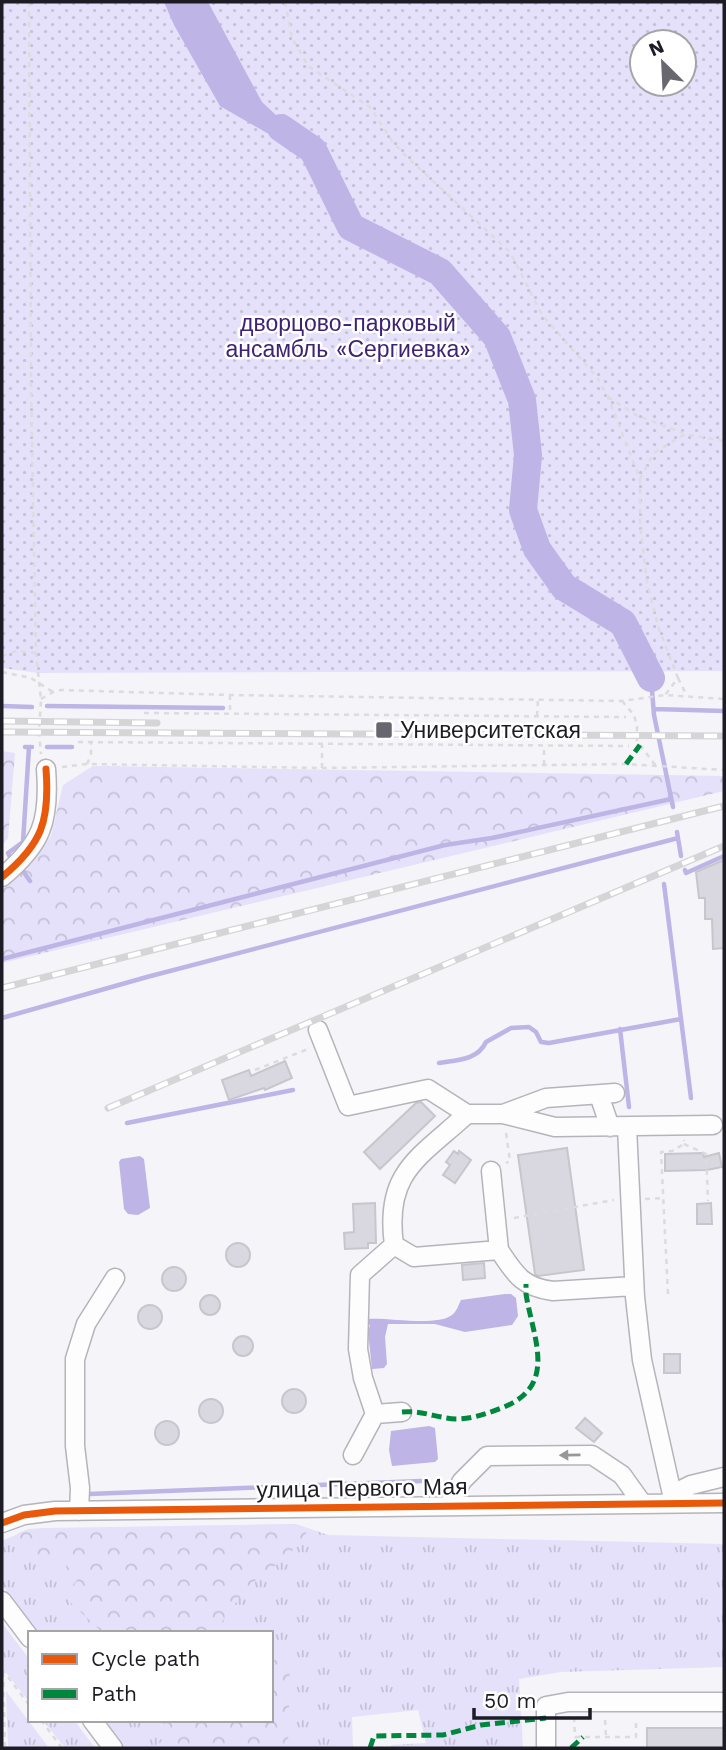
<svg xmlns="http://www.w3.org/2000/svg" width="726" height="1750" viewBox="0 0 726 1750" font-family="'Work Sans',sans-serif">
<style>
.grass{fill:url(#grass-tufts)}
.forest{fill:url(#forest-crowns)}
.park{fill:url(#park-dots);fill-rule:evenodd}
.water{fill:#beb4e6}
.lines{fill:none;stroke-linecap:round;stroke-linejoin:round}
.stream{stroke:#beb4e6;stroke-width:4.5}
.river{stroke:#beb4e6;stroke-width:28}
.building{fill:#d9d8e0;stroke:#c7c6cd;stroke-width:2}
.minor-casing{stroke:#b5b4ba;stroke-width:21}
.path{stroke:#dcdbde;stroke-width:2.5;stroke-dasharray:5 5;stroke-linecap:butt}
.minor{stroke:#fdfdfe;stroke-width:18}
.rail-casing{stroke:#d5d5d8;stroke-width:7}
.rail{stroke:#fff;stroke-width:4.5;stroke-dasharray:13;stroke-linecap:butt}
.quiet{stroke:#00873e;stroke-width:5;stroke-dasharray:10 5;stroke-linecap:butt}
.cycleway-casing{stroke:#fff;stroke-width:11}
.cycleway{stroke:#e8590c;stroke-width:7}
.oneway{fill:#98979c}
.poi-dot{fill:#68676f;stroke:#fff;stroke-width:2.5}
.labels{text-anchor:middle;stroke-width:5;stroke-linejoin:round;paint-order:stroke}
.park-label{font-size:23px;fill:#3e2374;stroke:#fff}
.poi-label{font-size:23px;fill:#1d1b24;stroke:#fff;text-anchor:start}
.street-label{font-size:23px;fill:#1d1b24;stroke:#fff}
</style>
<defs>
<pattern id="grass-tufts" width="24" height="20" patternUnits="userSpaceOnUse" patternTransform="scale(1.75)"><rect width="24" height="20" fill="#e5e1fa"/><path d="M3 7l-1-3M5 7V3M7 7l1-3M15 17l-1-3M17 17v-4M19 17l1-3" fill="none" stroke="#c4c0d6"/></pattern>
<pattern id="forest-crowns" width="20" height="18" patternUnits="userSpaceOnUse" patternTransform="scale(1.75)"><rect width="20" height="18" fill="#e5e1fa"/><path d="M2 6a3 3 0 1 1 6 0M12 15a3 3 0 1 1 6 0" fill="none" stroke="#c4c0d6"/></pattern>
<pattern id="park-dots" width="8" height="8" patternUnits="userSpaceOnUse" patternTransform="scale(1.75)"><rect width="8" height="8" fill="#e5e1fa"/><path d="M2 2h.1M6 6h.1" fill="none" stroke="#c4c0d6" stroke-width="1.8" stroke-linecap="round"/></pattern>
</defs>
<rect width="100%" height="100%" fill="#f4f4f9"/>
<path class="grass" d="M296,1524L328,1535L724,1544V1667L561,1672L519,1679L523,1748H391V1745L426,1743L418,1710L352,1717L353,1748H124L103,1720H271V1633H38L2,1585V1541L29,1529Z
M2,1623L30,1660V1703L4,1670L2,1663Z
M6,1691L49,1748H8Z
M43,1720H74L95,1748H65Z"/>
<path class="forest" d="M2,751L15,753L8,838L2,846Z
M93,766L724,776V791L2,963V890L51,836L63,785Z
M296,1524L306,1529V1537L285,1558L247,1587L214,1633H103L69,1601L72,1586L79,1578L60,1559L29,1554L19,1546L18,1533L29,1529L45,1528Z
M290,1657L288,1748H152L167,1738L162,1720H271V1661Z"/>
<path class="park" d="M2,2H724V671L38,673L2,668ZM642,42H684V84H642Z"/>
<path class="water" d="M164,2H208L262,102L313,150L267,133L220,106L174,25Z
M140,1156L144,1159L150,1208L138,1215L128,1214L124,1209L119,1162L121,1159Z
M505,1294H511L516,1298L518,1316L512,1325L465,1332L435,1324H388L385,1337L387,1364L384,1368L372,1369L368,1332L370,1325L366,1324L368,1319C387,1317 436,1327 452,1315C457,1311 458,1306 461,1300Z
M429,1426L435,1428L438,1459L435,1462L392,1466L389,1450L391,1431Z"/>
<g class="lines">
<path class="stream" d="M651,678L654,715L673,807
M2,706L32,707
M47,706L223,708
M654,709L724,711
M25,747H32
M47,747H72
M677,832L681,856
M11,859L8,853L23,842L29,747
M685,870L686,873L724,856
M23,871L30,881
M664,884L691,1098
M2,959L445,845L492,838L671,799
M2,1018L147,977L678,838
M620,1029L629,1107
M439,1063C457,1060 478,1060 486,1042L511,1028L529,1027L536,1032L541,1042L549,1043L681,1019
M127,1123L293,1090
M89,1494L421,1481"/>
<path class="river" d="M281,128L313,150L351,227L440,272L497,337L522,400L528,455L523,510L537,549L564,587L623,623L651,678"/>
</g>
<path class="building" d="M724,860V948L713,949L712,919H705V898H699L696,872Z
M285,1061L292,1078L265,1090L264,1088L229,1100L222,1080L249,1070L251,1076Z
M421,1102L435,1116L380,1169L364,1152L416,1103Z
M567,1148L584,1270L538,1276L535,1274L518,1155Z
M454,1151L458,1154L459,1151L471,1160L455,1183L443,1175L450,1165L446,1162Z
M703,1153L704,1157L719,1153L722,1167L707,1170L665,1171V1154Z
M375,1203L376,1243H368V1248L345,1249L344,1233L354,1232L353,1204Z
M711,1203L712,1224H697V1204Z
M226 1255a12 12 0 1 1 24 0a12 12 0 1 1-24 0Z
M484,1263L485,1278L463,1280L462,1265Z
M162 1279a12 12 0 1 1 24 0a12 12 0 1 1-24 0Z
M200 1305a10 10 0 1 1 20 0a10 10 0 1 1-20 0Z
M138 1317a12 12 0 1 1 24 0a12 12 0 1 1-24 0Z
M233 1346a10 10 0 1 1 20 0a10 10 0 1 1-20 0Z
M664,1354H680V1373H664Z
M282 1401a12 12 0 1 1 24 0a12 12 0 1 1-24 0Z
M199 1411a12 12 0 1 1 24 0a12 12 0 1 1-24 0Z
M585,1418L602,1433L594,1442L576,1428Z
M155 1433a12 12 0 1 1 24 0a12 12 0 1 1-24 0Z
M647,1728H724V1748H647Z"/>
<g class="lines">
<defs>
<path id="minor" d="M2,877C42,844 50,821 46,769
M318,1030L348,1106L428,1089L467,1114
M599,1095L610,1127
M503,1114L546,1098L615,1093
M627,1127L635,1297L642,1360L674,1503
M491,1171L499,1250
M634,1286L553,1291C522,1287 515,1274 499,1250L414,1257L394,1245C384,1172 419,1158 467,1114H503L555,1127L713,1125
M375,1414L402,1412
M353,1455L375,1414L363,1378L358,1349L360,1275L394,1245
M673,1494L691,1485L724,1477
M448,1506L462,1481L487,1456L592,1455L622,1475L642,1503
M79,1511L80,1488L75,1446V1359L86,1324L115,1278
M2,1523L24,1515L55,1511L724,1503
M2,1601L30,1638
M92,1720L113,1748
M546,1748V1706L568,1702H724"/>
</defs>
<use href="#minor" class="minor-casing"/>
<path class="path" d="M29,2L31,386L36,653L41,700L39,732L41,754
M285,2L292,38L308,66L370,107L392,141L407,157L510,252L542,315L597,377L608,397L640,479V523L647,582L659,629L678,678L665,695
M608,397L636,415L683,433
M640,479L654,453L685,434L724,441
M2,656L16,651L36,653
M2,672L31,678L53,692
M678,678L686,694
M230,695V713
M41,699L53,692L61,690L230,695L622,701L665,695L724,699
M622,701L634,715L637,726V741L656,766
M144,713L626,717
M537,716L538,699
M78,742L629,746
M87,764L91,755V743
M544,765V745
M62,767L87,764L322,768L626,764L724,770
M322,768V744
M255,1070L308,1049
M506,1133L510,1161L506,1163
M684,1144L706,1154L708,1201
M645,1199L663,1198
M514,1218L614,1200
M668,1294L661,1152L672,1151L684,1144V1140
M2,1669L30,1706
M3,1672L5,1748
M574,1717L575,1737H636V1719
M41,1720L62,1748
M605,1720L606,1737"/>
<use href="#minor" class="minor"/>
<defs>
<path id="rail" d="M2,721L157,723
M2,732L724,736
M2,988L724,806
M108,1108L724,846"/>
</defs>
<use href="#rail" class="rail-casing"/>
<use href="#rail" class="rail"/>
<path class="quiet" d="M626,764L640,745
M402,1412C421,1410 437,1418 456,1419C473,1419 488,1413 504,1407C558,1385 533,1338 526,1294V1284
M370,1748L374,1736L443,1735L481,1725L546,1718
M571,1748L583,1737"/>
<defs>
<path id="cycleway" d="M2,877C42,844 50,821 46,769
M2,1523L24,1515L55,1511L724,1503"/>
</defs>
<use href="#cycleway" class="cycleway-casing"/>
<use href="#cycleway" class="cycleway"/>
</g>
<defs><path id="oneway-solid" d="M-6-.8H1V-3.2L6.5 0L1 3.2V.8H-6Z" transform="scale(1.75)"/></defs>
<use class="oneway" href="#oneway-solid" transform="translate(570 1455) rotate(179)"/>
<rect class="poi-dot" x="375" y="721" width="18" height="18" rx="3.5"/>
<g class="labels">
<g class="park-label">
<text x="348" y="331">дворцово-парковый<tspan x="348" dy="26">ансамбль «Сергиевка»</tspan></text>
</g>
<g class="poi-label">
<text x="400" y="738">Университетская</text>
</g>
<g class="street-label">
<text transform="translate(362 1488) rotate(-1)" y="8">улица Первого Мая</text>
</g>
</g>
<rect width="726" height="1750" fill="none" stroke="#1d1b24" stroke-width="7"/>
<rect x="28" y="1631" width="245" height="91" fill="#ffffff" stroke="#a5a4a7" stroke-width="2"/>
<rect x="42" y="1654" width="35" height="10" fill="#e8590c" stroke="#a5a4a7" stroke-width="2"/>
<text x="91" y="1666" font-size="21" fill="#1d1b24">Cycle path</text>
<rect x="42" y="1689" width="35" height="10" fill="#00873e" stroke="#a5a4a7" stroke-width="2"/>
<text x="91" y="1701" font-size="21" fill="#1d1b24">Path</text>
<g transform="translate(663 63) rotate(336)"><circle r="33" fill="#ffffff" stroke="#a5a4a7" stroke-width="2"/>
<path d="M0-5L12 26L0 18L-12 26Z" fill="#68676f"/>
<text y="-10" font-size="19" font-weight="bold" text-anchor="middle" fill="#1d1b24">N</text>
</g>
<path d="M474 1708v10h116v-10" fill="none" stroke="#1d1b24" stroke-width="3.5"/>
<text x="484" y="1708" font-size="21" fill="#1d1b24" stroke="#ffffff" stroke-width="5" paint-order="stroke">50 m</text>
</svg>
